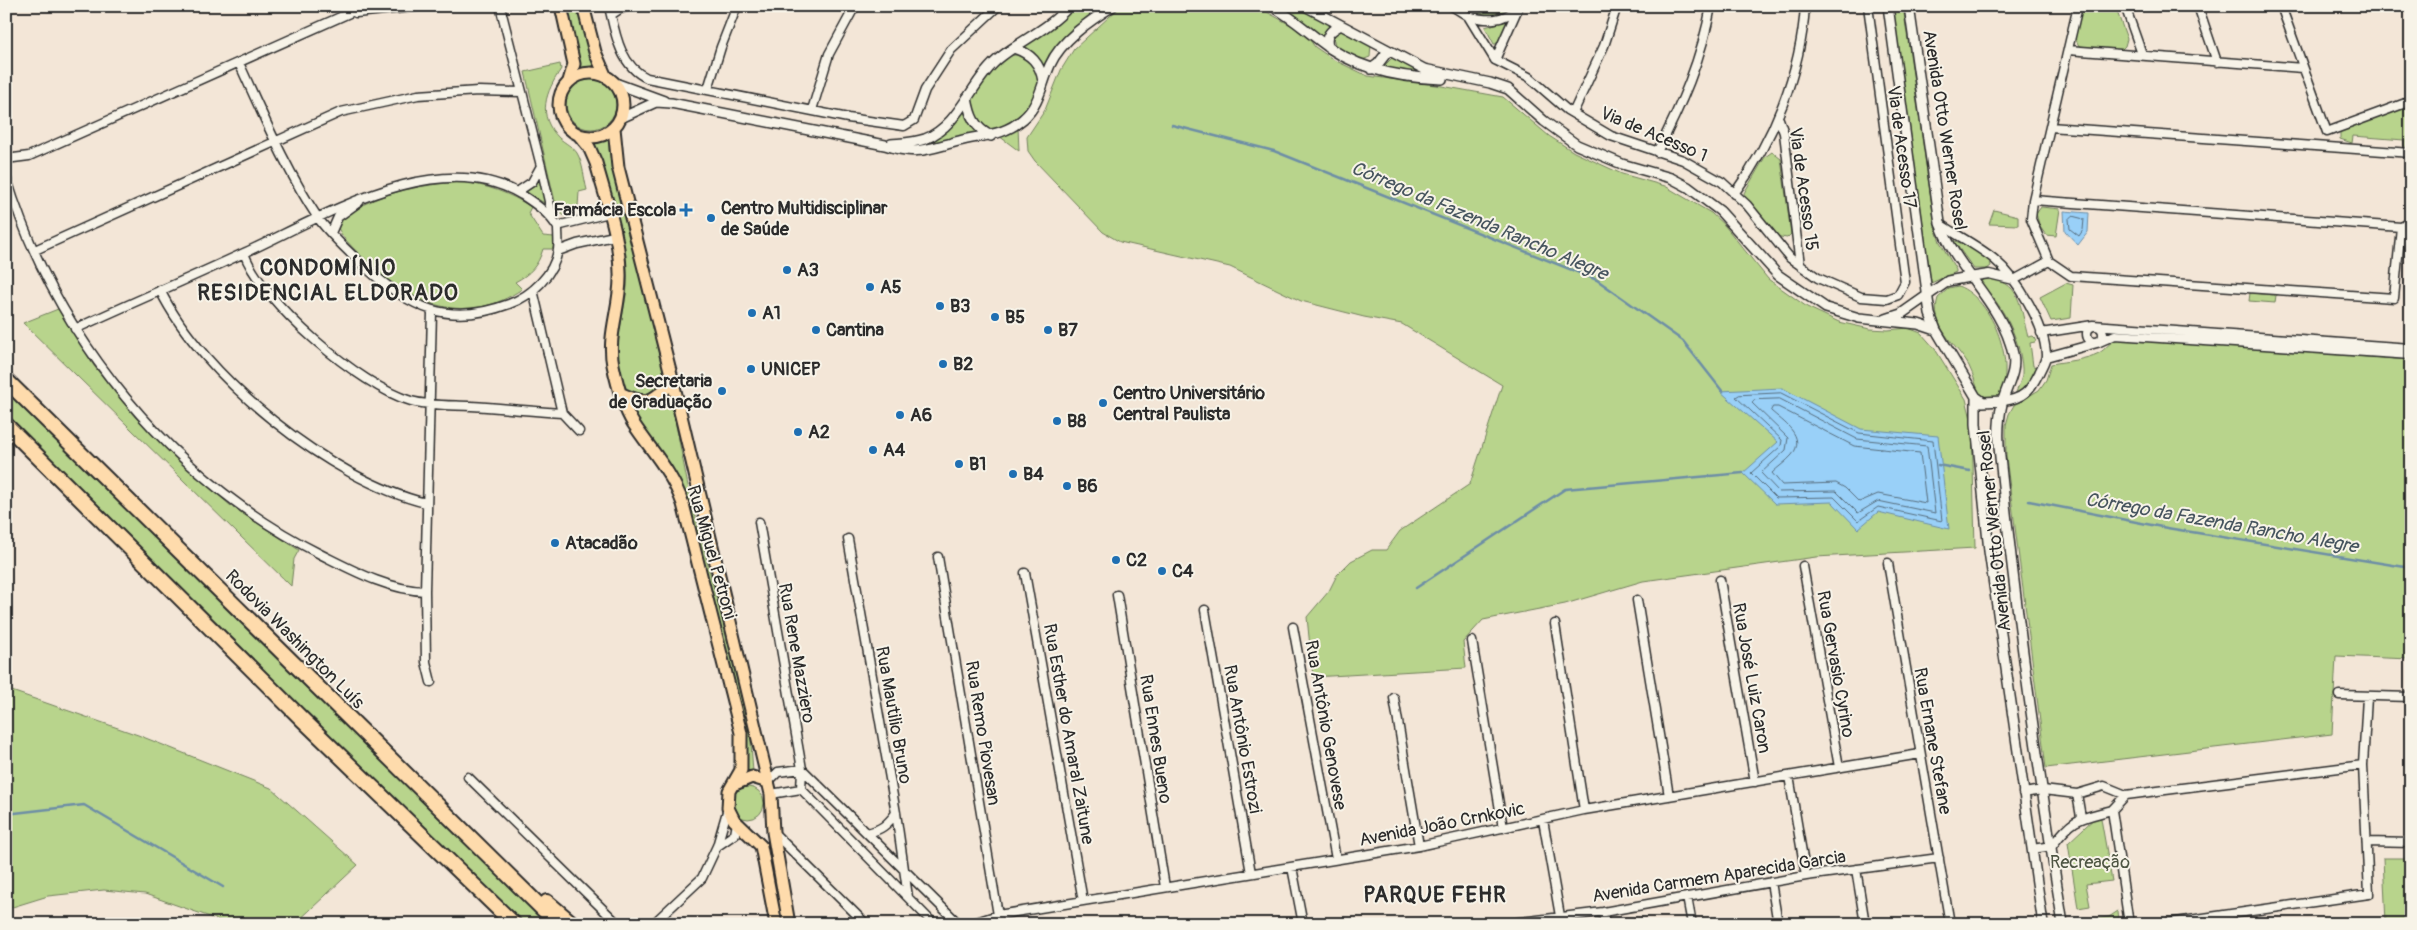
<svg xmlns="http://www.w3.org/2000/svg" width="2417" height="930" viewBox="0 0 2417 930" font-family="Pangolin,sans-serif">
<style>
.green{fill:#b8d48c;stroke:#72805c}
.water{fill:#99d0f8;stroke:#6d8ea6}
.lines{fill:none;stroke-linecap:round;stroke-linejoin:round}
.shore{stroke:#576d7d;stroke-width:1}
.stream{stroke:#6d8ea6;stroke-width:2.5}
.minor-casing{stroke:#2b2b2b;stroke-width:11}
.tertiary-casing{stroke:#2b2b2b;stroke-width:12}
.primary-casing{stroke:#2b2b2b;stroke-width:15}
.motorway-casing{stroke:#2b2b2b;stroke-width:18}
.minor{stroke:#f7f3e8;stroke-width:8}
.tertiary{stroke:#f7f3e8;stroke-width:9}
.primary{stroke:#fedbac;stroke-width:11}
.motorway{stroke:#fedbac;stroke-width:14}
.poi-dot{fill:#1f6fb2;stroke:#f7f3e8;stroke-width:2}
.labels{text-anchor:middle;stroke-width:4;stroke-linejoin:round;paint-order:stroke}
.street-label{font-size:18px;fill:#2b2b2b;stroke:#f7f3e8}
.poi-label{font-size:18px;font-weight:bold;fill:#2b2b2b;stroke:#f7f3e8;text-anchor:start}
.park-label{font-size:18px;fill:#4e5543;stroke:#f7f3e8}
.water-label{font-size:19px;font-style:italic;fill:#46545e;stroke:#f7f3e8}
.district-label{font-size:22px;font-weight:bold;letter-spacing:1px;fill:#2b2b2b;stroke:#f7f3e8}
</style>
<rect width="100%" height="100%" fill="#f3e6d7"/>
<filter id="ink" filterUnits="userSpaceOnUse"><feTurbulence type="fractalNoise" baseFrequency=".02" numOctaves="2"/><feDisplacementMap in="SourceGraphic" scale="10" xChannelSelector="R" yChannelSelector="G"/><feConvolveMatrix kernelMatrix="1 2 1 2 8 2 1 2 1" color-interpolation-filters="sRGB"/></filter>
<g filter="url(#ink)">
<path class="green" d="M567,6H578L595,68L581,69Z
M1074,6H1099L1061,40L1043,66L1032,52L1024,47Z
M1121,6H1256L1305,33L1315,47L1334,60L1368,76L1436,85L1503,97L1549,136L1574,152L1622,174L1665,186L1711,213L1725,226L1768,279L1807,307L1839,322L1870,329L1888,330L1908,328L1921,333L1935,349L1966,399L1972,423L1975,548L1816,557L1643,581L1565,604L1483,620L1463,642L1466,668L1313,677L1307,617L1329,591L1337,575L1351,561L1372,550H1386L1400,531L1470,484L1502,385L1402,324L1364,317L1301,301L1230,267L1120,242L1103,232L1035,161L1028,151L1027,137L1045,110L1061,70L1074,49Z
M1278,6H1299L1333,25L1321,37L1303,21Z
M1463,6H1510C1496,18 1478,15 1463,6Z
M1893,6H1903L1935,227L1940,242L1956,270V272L1931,283Z
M2080,6H2115L2127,39L2125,46L2121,50L2079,46L2074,36Z
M1510,20L1498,44H1494L1485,27Z
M1340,30L1371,45L1370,57L1362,60L1335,46L1333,35Z
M1020,55C1075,75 991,161 976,115C974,109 971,103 972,97C983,81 998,53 1020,55Z
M1393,57L1423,73V74L1385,69L1383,67Z
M560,64L561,69C546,92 536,115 559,138C565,143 573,147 577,153C583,163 584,179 587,190L579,192L578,206L573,212L574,215C568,218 562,216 557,210L525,72Z
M566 104a25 25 0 1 1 50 0a25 25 0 1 1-50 0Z
M2411,105V147L2404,146V140L2353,136L2352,143L2340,139V130Z
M964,110L966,118L976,132L925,147L913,146L930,141Z
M1018,127L1019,151L999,136Z
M607,139L609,140V150L666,375C663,394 641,400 627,389C608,359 624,319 627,287C630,238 608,190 592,144Z
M1772,152L1781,159L1791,234L1787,238L1774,236L1745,198L1744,193L1765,157Z
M540,178L546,204L526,192L535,186Z
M462,182C486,185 510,193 531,207L528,213L543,236L554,237L553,249H543C538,266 530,274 515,282L522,289C467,327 412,305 368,263C358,252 344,241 338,228L339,220C371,194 421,184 462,182Z
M2041,207L2060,209L2056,236L2046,235L2040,227L2036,214Z
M1994,210L2018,216V225L1989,224Z
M1953,240C1964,245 1989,253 1991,266L1987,269H1974Z
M1984,279C2022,278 2020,309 2028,337L2033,336L2036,339L2035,342L2030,343L2033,366L2038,367L2029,389L2015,396C2016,391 2021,382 2022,375C2024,345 2001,300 1978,282Z
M2066,283L2073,285L2071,318L2051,321L2040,297Z
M1958,286C1993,299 2019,368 1997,399L1988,400L1980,395C1976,386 1974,376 1969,366C1957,345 1929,326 1938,298L1949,288Z
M2250,293L2276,295L2275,303L2249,301Z
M58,309L94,366L135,417L193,473L231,506L299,550L294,559L291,586L23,323Z
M2118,339L2411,360V659L2336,656L2332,734L2046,768L2006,457V425L2009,414L2014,405L2039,390L2046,380L2051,364C2067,361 2085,360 2099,353C2106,349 2109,342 2118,339Z
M6,386L551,924H523L6,418Z
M666,400H671L688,486L750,729L753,772H746L684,494C672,462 648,439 631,410L633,407H652Z
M6,689L138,735L271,788L358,865L295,924H230L145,894L104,890L48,896L6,909Z
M732 803a16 16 0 1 1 32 0a16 16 0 1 1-32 0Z
M2100,813L2112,881L2086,884L2090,906L2078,908L2068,843Z
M2383,858H2411V924H2386Z
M2118,911L2119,921L2116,924H2095L2094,919L2109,917Z"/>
<path class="water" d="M2064,211L2089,213L2088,232L2078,245L2065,231Z
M1782,388L1861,429L1938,436L1949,529L1878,512L1858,529L1832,502L1775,504L1743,473L1778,442L1720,391Z"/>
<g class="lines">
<path class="shore" d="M2072,216L2084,219L2083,230L2079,236L2070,229L2069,219Z
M1781,393L1859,433L1933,441L1942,521L1878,507L1858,521L1834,497L1776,498L1751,473L1781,446L1782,440L1736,397L1739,395Z
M1780,399L1857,439L1927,446L1935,513L1878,501L1858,513L1836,491L1779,492L1761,473L1786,450L1788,438L1752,403L1754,400Z
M1773,407H1778L1854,446L1920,453L1926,503L1878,494L1859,502L1845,488L1836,483L1782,485L1772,473C1778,467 1786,462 1792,455C1807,436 1783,422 1771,411Z"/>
<path class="stream" d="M1172,125L1274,151L1597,280L1683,341L1723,392
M1938,465L1970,471
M2029,501L2167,528L2411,568
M1416,588L1565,489L1743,473
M6,814L84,805L223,887"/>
<defs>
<path id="minor" d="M500,6L541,166L553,219
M609,6C615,33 620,66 647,78L848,118L904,126L914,120L925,90L951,50L998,6
M1452,6L1468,16L1495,60L1529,77L1567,110L1611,136L1683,160L1722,182L1747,205L1790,258L1818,278L1861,297L1887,299L1898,295L1905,282L1868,6
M2078,6L2033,200L2031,219L2049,261L2071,276L2394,298L2401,227L2411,222
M2125,6L2142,54
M2198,6L2217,62
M2281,6L2327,132L2411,101
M356,13L424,6
M611,15L620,9L630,6
M1468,16C1487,21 1503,22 1517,8
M2068,50L2303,68
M1495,60L1519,6
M708,89L721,47L737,6
M812,110L829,54L855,6
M1573,113L1604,46L1617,6
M1779,119L1784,133L1800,265
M2050,127L2411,153
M1657,152C1681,106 1702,58 1711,6
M6,159L29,156L365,6
M6,176C55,338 171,479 322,555C354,571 389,590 425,591
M517,192L532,182L541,166
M1734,194C1773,141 1801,72 1805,6
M2033,200L2401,227
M1940,224C1958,236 1978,246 1994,259C2018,279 2045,325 2046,355C2046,361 2041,368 2039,373C2030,391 2023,399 2003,401
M557,226L609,213
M331,233L338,217L359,202
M35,250L341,112L418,95L478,91L521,92
M558,251L577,244L614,236
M244,253C262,303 360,386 411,401C430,406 451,405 471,406C502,408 532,411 562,413
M1969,277L1989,274L2014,280L2049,261
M160,290C203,378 331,480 426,503
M533,290L562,413L579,431
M2087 334a8 8 0 1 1 16 0a8 8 0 1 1-16 0Z
M75,329C131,303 188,279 244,253C321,218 438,144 522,195C536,204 549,213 558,228C558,235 559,243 558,250C554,275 531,296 509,304C448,327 410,308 365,267C349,252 331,236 318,218C286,170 263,115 239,63
M2041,333L2093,325L2411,348
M2046,357L2097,343L2115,335L2411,355
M759,522L802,769L801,789
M848,539L896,813L908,897
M938,557L998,915
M1888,563L1950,924
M1803,566L1839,767
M1025,573L1083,901
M1720,580L1755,782
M1117,595L1165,887
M1637,600L1669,796
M1205,610L1251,873
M1555,624L1584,810
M1293,627L1336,859
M1472,641L1503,828
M431,682L426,662L425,591L432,312
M2339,695L2411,697
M1394,698L1419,846
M1789,776L1806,876
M468,777L618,924
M768,782L778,772L802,769L959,924
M801,789L934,924
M2023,793L2043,790L2077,794L2104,786L2126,795L2363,765
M771,794L801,789
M2077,794L2081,817
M2126,795L2112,810L2129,924
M1543,820L1560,916
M773,832L866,924
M867,833C881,830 887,825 896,813
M2367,842L2411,843
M719,845L735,834L737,823
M2032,849L2052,846C2074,817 2079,819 2112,810
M1292,867L1303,924
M1856,869L1865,924
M1771,882L1778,924
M1687,897L1692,924
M1603,912L1605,924
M653,924L702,878L717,846L728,808
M970,924L998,915L1419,846L1584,810L1920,754
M1503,924L1603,912L1806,876L1939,858
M2162,924L2369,894L2363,765L2367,697"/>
<path id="tertiary" d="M1272,6C1290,16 1303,28 1319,40C1353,68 1399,78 1442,79
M1305,6L1424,69L1490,83L1508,89L1544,121L1577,145L1622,164L1671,178L1688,187L1720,211L1778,275L1826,308L1859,318L1918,324L1936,330
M1888,6L1930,314L1936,330L1976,397V424L1989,551L2043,924
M1909,6L1940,223C1956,270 2003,304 2013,354C2017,373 2006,386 2002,404C1998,421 1998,440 2000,457C2016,613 2038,769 2063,924
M1328,46C1325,36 1330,31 1339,26
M1014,48C1031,54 1040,63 1043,81
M1371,69L1378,64L1388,51
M615,83L664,101
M967,98C970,116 974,127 991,136
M621,118L656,102L671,103L885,145C918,156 927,149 959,141C982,135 1004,136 1023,119C1039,106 1042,83 1050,65C1061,40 1091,20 1113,6
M891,144C902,143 914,143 925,139C962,124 971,79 1002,56C1024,39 1050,28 1069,6
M1886,319L1901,314L1948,281L1969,277
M1976,397L1983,402L2003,401"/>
<path id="primary" d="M561,6L574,64L569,81
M583,6L595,52L605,75
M559 105a32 32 0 1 1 64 0a32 32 0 1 1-64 0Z
M614,128L618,167L673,382L771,794L773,832L789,924
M578,134L589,147L596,163C606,200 621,240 620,278C620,308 607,336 613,365C617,384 623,407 633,423C652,452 671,470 683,504L741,733V770L729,791L728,808L734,820L761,846L776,924
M622,394C651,407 652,400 673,382
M735,784L752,777L768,782"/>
<path id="motorway" d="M6,380L558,924
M6,425L303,720L514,924
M547,902L573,924"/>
</defs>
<use href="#minor" class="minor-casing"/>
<use href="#tertiary" class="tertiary-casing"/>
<use href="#primary" class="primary-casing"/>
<use href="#motorway" class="motorway-casing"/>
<use href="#minor" class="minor"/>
<use href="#tertiary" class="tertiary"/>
<use href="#primary" class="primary"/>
<use href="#motorway" class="motorway"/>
</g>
</g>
<g class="poi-dot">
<path d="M683.5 202.5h5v5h5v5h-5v5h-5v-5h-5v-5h5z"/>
<circle cx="711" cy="218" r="5"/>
<circle cx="787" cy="270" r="5"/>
<circle cx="870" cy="287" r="5"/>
<circle cx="940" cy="306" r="5"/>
<circle cx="752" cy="313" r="5"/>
<circle cx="995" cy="317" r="5"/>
<circle cx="816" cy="330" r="5"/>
<circle cx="1048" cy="330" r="5"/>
<circle cx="943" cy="364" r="5"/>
<circle cx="751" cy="369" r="5"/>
<circle cx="722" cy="391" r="5"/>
<circle cx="1103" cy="403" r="5"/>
<circle cx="900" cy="415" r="5"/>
<circle cx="1057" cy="421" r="5"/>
<circle cx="798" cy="432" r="5"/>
<circle cx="873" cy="450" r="5"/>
<circle cx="959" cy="464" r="5"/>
<circle cx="1013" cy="474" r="5"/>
<circle cx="1067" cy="486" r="5"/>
<circle cx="555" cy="543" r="5"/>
<circle cx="1116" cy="560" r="5"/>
<circle cx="1162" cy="571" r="5"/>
</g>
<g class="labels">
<g class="street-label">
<text transform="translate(1945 130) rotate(81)" y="6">Avenida Otto Werner Rosel</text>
<text transform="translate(1654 134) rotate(23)" y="6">Via de Acesso 1</text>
<text transform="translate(1902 147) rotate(82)" y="6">Via de Acesso 17</text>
<text transform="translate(1804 189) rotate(82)" y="6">Via de Acesso 15</text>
<text transform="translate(1994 531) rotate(-96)" y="6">Avenida Otto Werner Rosel</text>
<text transform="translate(712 552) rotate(74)" y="6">Rua Miguel Petroni</text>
<text transform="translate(295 639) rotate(45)" y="6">Rodovia Washington Luís</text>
<text transform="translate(797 653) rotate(80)" y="6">Rua Rene Mazziero</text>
<text transform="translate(1836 664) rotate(80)" y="6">Rua Gervasio Cyrino</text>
<text transform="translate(1752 678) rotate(80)" y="6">Rua José Luiz Caron</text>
<text transform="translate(894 715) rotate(80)" y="6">Rua Mautilio Bruno</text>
<text transform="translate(1326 725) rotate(80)" y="6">Rua Antônio Genovese</text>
<text transform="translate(983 733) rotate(81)" y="6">Rua Remo Piovesan</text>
<text transform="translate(1069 734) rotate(80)" y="6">Rua Esther do Amaral Zaitune</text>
<text transform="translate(1156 739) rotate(81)" y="6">Rua Ennes Bueno</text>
<text transform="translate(1243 739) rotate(80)" y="6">Rua Antônio Estrozi</text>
<text transform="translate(1933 741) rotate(80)" y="6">Rua Ernane Stefane</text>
<text transform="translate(1442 824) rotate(-11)" y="6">Avenida João Crnkovic</text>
<text transform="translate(1719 876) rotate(-9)" y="6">Avenida Carmem Aparecida Garcia</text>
</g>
<g class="poi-label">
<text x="721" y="214">Centro Multidisciplinar<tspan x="721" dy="21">de Saúde</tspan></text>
<text x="676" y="216" text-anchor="end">Farmácia Escola</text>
<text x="797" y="276">A3</text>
<text x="880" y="293">A5</text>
<text x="950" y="312">B3</text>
<text x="762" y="319">A1</text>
<text x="1005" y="323">B5</text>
<text x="826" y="336">Cantina</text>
<text x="1058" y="336">B7</text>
<text x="953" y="370">B2</text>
<text x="761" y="375">UNICEP</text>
<text x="712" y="387" text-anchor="end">Secretaria<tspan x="712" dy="21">de Graduação</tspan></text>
<text x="1113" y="399">Centro Universitário<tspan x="1113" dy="21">Central Paulista</tspan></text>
<text x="910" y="421">A6</text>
<text x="1067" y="427">B8</text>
<text x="808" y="438">A2</text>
<text x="883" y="456">A4</text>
<text x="969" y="470">B1</text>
<text x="1023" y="480">B4</text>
<text x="1077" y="492">B6</text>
<text x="565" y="549">Atacadão</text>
<text x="1126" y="566">C2</text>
<text x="1172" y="577">C4</text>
</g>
<g class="park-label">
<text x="2090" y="868">Recreação</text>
</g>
<g class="water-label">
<text transform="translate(1480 220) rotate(23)" y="7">Córrego da Fazenda Rancho Alegre</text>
<text transform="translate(2222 522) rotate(10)" y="7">Córrego da Fazenda Rancho Alegre</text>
</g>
<g class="district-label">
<text x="328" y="275">CONDOMÍNIO<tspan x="328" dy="25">RESIDENCIAL ELDORADO</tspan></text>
<text x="1435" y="902">PARQUE FEHR</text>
</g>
</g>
<rect width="2417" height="930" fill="none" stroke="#f7f3e8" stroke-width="25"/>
<rect x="12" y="12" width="2392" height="905" fill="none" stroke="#2b2b2b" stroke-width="2" filter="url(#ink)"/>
</svg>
